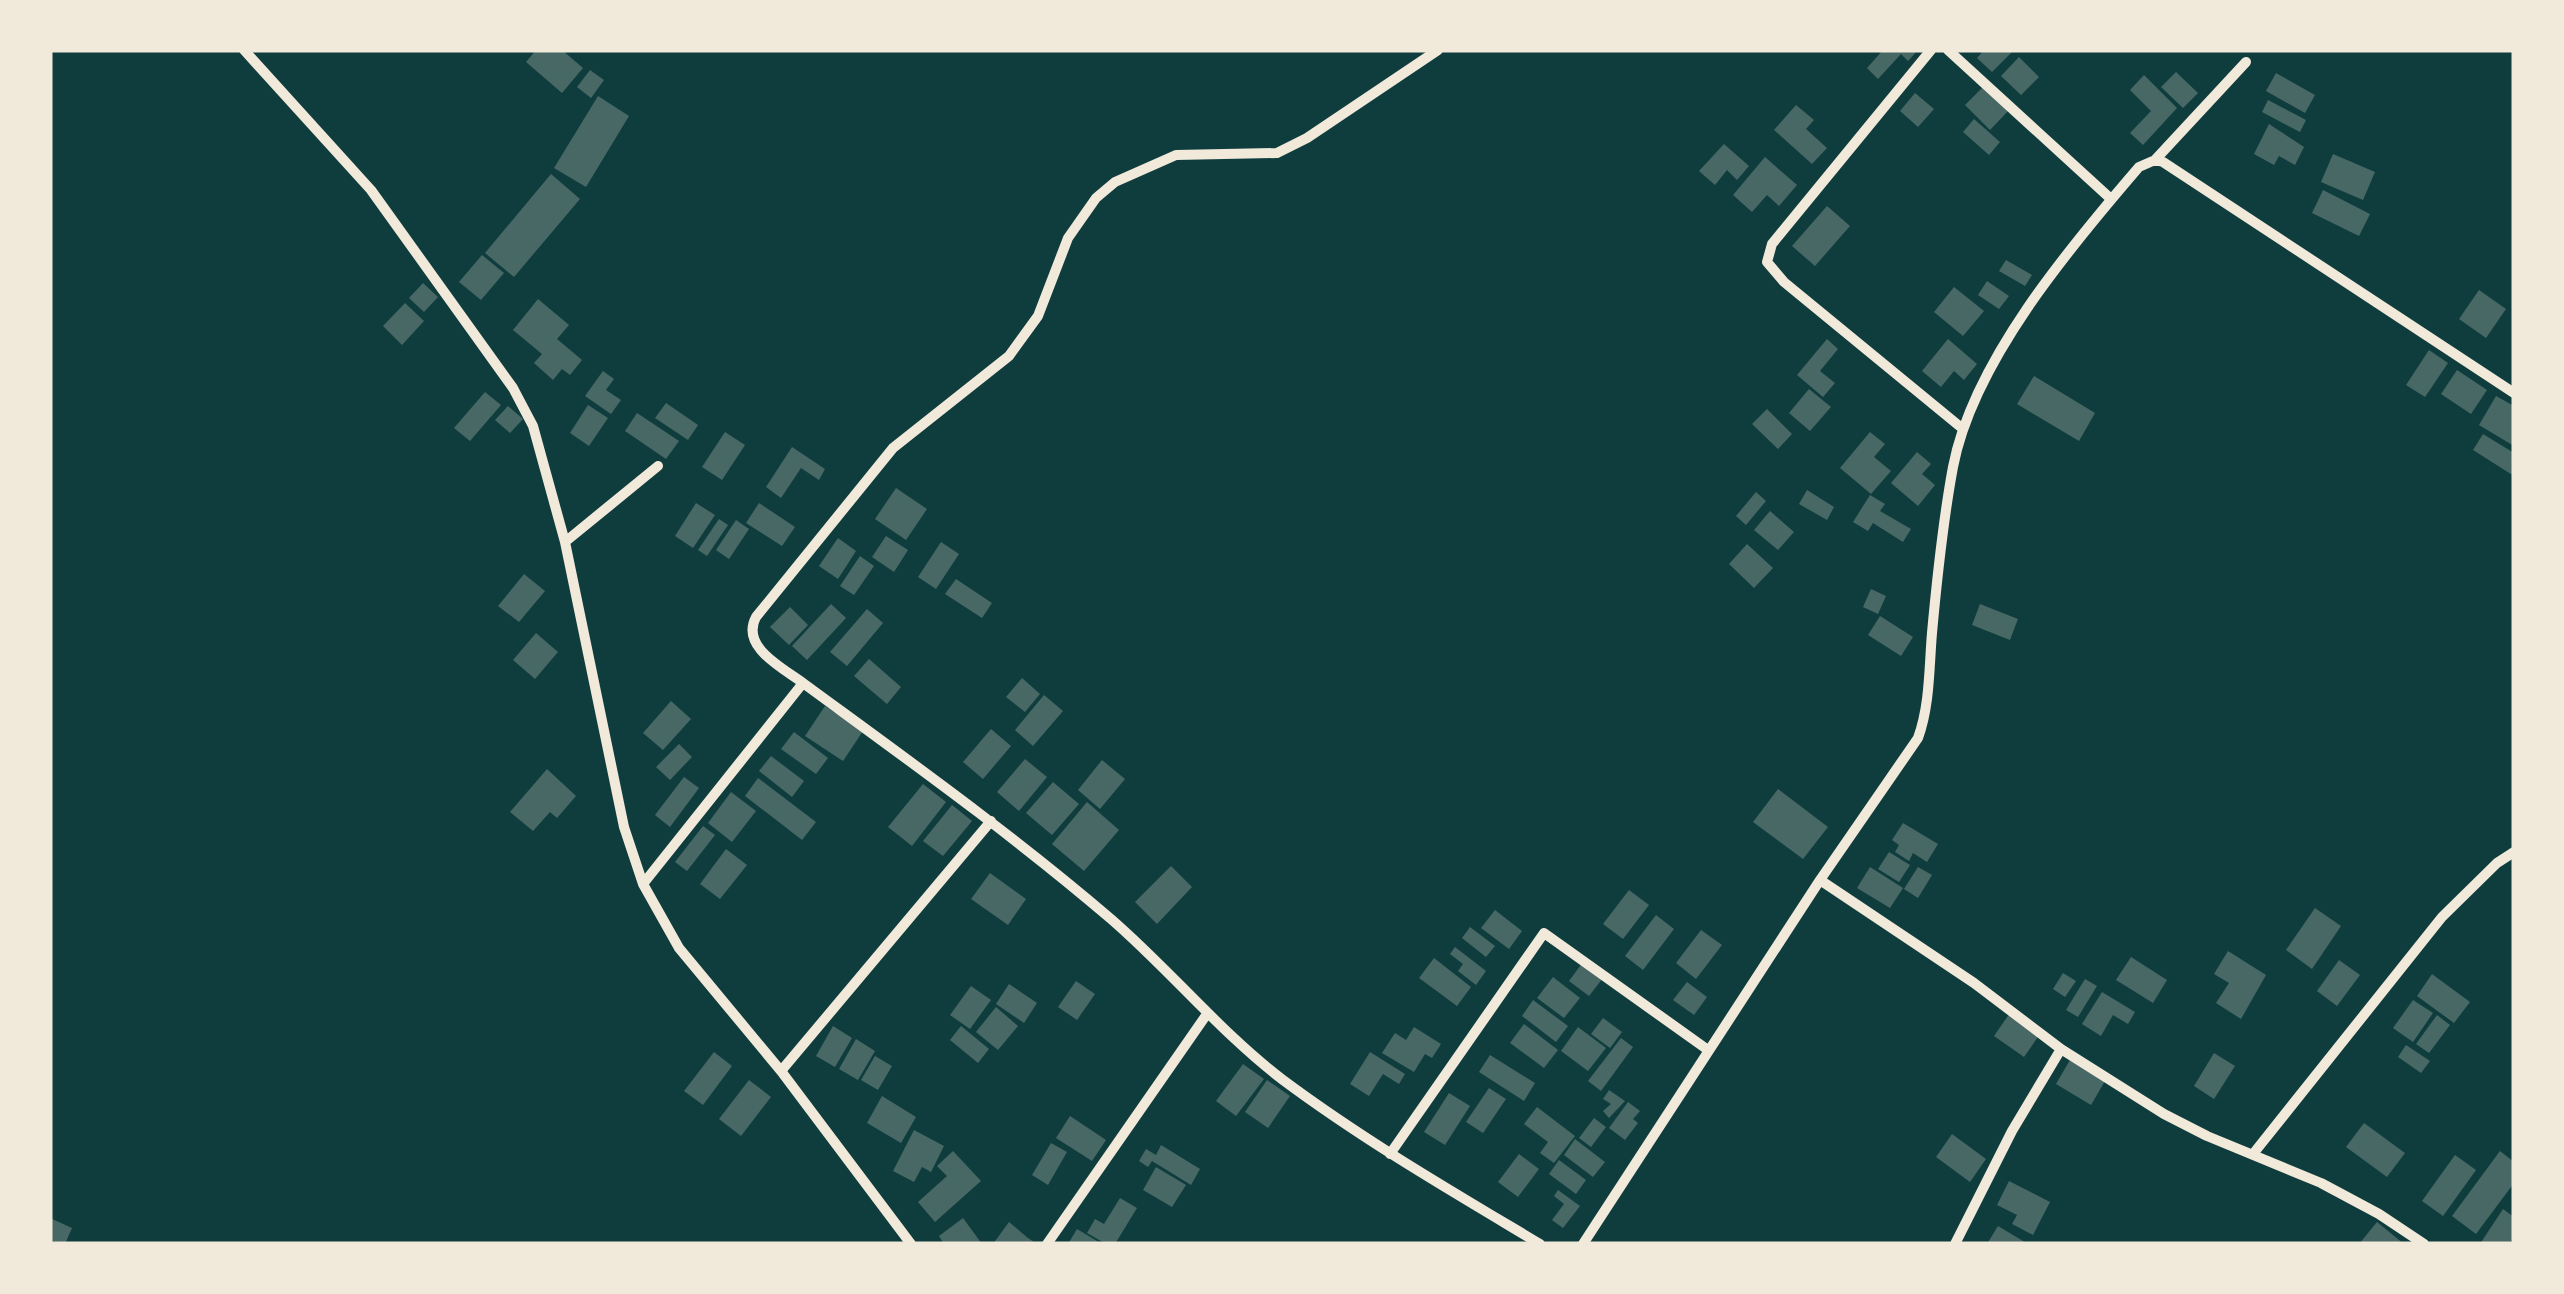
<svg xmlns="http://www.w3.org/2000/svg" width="2564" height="1294" viewBox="0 0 2564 1294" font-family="'Source Sans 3',sans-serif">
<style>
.building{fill:#486865}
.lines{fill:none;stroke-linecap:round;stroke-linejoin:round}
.minor{stroke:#f1e9da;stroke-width:10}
</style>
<rect width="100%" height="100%" fill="#0f3d3e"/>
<path class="building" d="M536,50H562L583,68L562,93L526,62Z
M1883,50H1918L1908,61L1901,54L1878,79L1867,68Z
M1984,50H2014L1992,72L1977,58Z
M2019,57L2039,77L2021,95L2001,76Z
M590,70L604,80L591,98L577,87Z
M2176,72L2198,93L2183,108L2161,87Z
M2276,73L2315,95L2305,113L2266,91Z
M2144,75L2177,108L2143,145L2130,133L2151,111L2130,90Z
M1986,84L2010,109L1990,130L1965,105Z
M1915,93L1934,109L1918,127L1900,111Z
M598,96L629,116L586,187L554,168Z
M2268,100L2306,120L2300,132L2262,112Z
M1796,105L1814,120L1806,129L1827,148L1812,164L1774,130Z
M1974,119L2000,142L1989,155L1963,132Z
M2269,124L2304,147L2295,165L2279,156L2274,165L2254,154Z
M1724,144L1749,166L1737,180L1727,170L1715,185L1699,171Z
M2333,154L2375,172L2363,200L2321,182Z
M1765,157L1797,185L1779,206L1767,195L1752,212L1733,195Z
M551,174L580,199L514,277L485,253Z
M2323,190L2370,214L2359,236L2312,213Z
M1827,206L1850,226L1815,266L1792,246Z
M482,255L504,273L481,300L459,282Z
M2006,260L2032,275L2025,286L1999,271Z
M1987,281L2009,296L1999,309L1978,295Z
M423,283L438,297L424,312L409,298Z
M1954,287L1984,311L1963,336L1934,312Z
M2479,290L2506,309L2486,338L2459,319Z
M538,299L569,325L557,339L582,360L570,375L562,369L553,380L534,363L542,354L513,330Z
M405,303L424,321L402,345L383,326Z
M1827,339L1838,349L1820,371L1835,383L1823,397L1797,375Z
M1948,339L1977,364L1964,380L1954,371L1941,387L1922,371Z
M2429,350L2448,363L2425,397L2406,385Z
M2457,370L2487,390L2471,414L2441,394Z
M603,371L614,379L606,390L621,400L611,414L585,396Z
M2034,376L2095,413L2079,441L2017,404Z
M1809,389L1831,407L1810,431L1789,413Z
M485,392L501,405L470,441L454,428Z
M2496,396L2514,406V446L2479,425Z
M666,403L698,425L688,440L655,418Z
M588,405L608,418L589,446L570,433Z
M508,406L523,419L510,433L495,420Z
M1767,409L1792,434L1778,449L1752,424Z
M637,413L679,441L666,459L625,431Z
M725,432L745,445L722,480L702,467Z
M1870,432L1885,444L1874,457L1891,471L1871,494L1840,468Z
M2483,434L2514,453V476L2473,450Z
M792,447L825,469L819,480L801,468L781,498L766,487Z
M1917,452L1931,464L1922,474L1935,485L1918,506L1891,483Z
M896,488L927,509L906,540L875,519Z
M1807,490L1834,507L1827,520L1799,504Z
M1756,492L1766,501L1746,525L1736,516Z
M1870,495L1885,504L1880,511L1911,529L1903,542L1873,523L1868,531L1853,522Z
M696,503L715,515L693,548L675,536Z
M759,503L795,527L782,546L746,523Z
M1770,511L1794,532L1778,550L1754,530Z
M719,519L728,525L707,556L698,550Z
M736,520L749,529L729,559L716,550Z
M886,536L908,550L894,572L872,557Z
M838,538L856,551L838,579L819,566Z
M941,542L959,554L936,589L918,577Z
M1747,544L1773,568L1754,588L1729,564Z
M860,556L874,566L854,595L840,586Z
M524,574L545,591L519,622L498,606Z
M956,579L992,603L982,618L945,594Z
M1871,589L1886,596L1878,614L1863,607Z
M831,604L846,618L807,660L792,646Z
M1980,604L2018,619L2010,640L1972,625Z
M790,607L808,625L789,645L770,627Z
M867,609L883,623L847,666L830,652Z
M1880,616L1913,637L1901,656L1868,635Z
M536,633L558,652L535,679L513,660Z
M869,659L901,687L887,704L854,676Z
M1022,678L1040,694L1025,712L1006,697Z
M1044,695L1063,711L1033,746L1015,730Z
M671,701L691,719L663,750L643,733Z
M825,706L863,731L843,761L805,736Z
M991,729L1011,746L983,779L963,762Z
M794,732L828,758L816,774L781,749Z
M679,744L692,757L670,780L656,767Z
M771,756L804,781L792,797L759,771Z
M1025,759L1047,777L1019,811L997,792Z
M1102,760L1125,779L1100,809L1078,790Z
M547,769L576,796L557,818L550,812L533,831L510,812Z
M684,777L699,788L670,827L655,815Z
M758,778L816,822L802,840L745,796Z
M1053,782L1079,804L1052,835L1026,813Z
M923,784L946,802L912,846L888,827Z
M1778,789L1828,827L1803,859L1753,822Z
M731,792L756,811L732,842L708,823Z
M1087,802L1119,830L1084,871L1052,844Z
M952,805L972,821L943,856L923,841Z
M1903,823L1938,844L1927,862L1913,853L1909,861L1895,852L1899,845L1892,840Z
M703,826L715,835L687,871L675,862Z
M726,849L747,865L720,899L700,884Z
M1889,852L1910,865L1899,882L1878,869Z
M1171,866L1192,887L1157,924L1135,902Z
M1870,867L1903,888L1890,908L1857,888Z
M1918,867L1932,875L1918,898L1904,889Z
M990,873L1026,899L1008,925L971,899Z
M1629,890L1649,905L1623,939L1603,924Z
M2315,908L2341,926L2312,969L2286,950Z
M1495,910L1522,931L1509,949L1481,928Z
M1656,915L1674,929L1643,970L1625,956Z
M1470,927L1495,946L1486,957L1462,938Z
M1701,930L1722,945L1696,979L1676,963Z
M1455,947L1486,971L1476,985L1458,971L1463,964L1450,954Z
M2228,951L2266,975L2241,1019L2216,1003L2229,983L2214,974Z
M2131,957L2167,980L2153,1003L2116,980Z
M1434,958L1471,987L1457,1006L1419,978Z
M2339,960L2360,975L2337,1006L2317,991Z
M1583,962L1603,978L1589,996L1569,981Z
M2063,973L2076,981L2065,997L2053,989Z
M2432,974L2470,1002L2454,1023L2417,996Z
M1553,977L1580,998L1564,1018L1537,998Z
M2085,979L2097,986L2078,1017L2066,1010Z
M1076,981L1095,994L1077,1020L1058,1007Z
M1687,982L1707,997L1694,1015L1673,1000Z
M1009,984L1037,1003L1024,1023L996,1004Z
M971,986L991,1000L970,1029L950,1015Z
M2102,992L2135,1012L2128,1024L2113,1015L2101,1036L2082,1024Z
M1533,1000L1568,1026L1556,1042L1522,1016Z
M2413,1000L2433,1013L2413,1042L2393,1028Z
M996,1007L1018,1026L998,1050L976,1032Z
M2010,1013L2040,1034L2024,1057L1994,1036Z
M2437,1015L2450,1025L2429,1053L2416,1044Z
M1603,1018L1622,1032L1610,1048L1591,1034Z
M1524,1024L1558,1050L1544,1068L1510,1043Z
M833,1026L852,1038L835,1067L816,1056Z
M961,1026L989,1049L978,1063L950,1040Z
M1414,1027L1441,1044L1432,1058L1425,1054L1414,1072L1382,1053L1395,1033L1406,1040Z
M1578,1027L1606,1048L1588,1071L1561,1051Z
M1621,1038L1633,1047L1601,1091L1588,1081Z
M856,1039L875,1051L858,1080L839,1069Z
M2406,1045L2430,1061L2421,1073L2398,1057Z
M714,1052L732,1066L703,1105L684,1091Z
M1370,1052L1405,1074L1399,1084L1383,1074L1369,1096L1350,1084Z
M2214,1053L2235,1066L2214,1099L2194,1086Z
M1490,1055L1535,1083L1524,1101L1479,1072Z
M875,1056L892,1066L878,1090L861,1080Z
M2070,1060L2105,1081L2091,1105L2056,1084Z
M1243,1064L1264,1079L1236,1116L1216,1101Z
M749,1080L771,1097L741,1136L719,1119Z
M1267,1080L1290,1096L1268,1128L1245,1112Z
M1489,1088L1506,1099L1483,1133L1466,1122Z
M1609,1090L1625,1101L1609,1118L1603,1111L1611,1104L1603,1099Z
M1449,1093L1470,1106L1445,1145L1424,1132Z
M882,1096L916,1117L901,1143L867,1123Z
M1628,1102L1640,1111L1633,1119L1638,1123L1625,1140L1609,1128Z
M1537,1107L1575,1136L1554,1163L1540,1153L1548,1142L1524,1124Z
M1070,1116L1106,1140L1092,1161L1056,1138Z
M1594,1118L1606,1127L1591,1147L1579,1138Z
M2364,1123L2405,1153L2387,1177L2346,1147Z
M914,1130L944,1146L931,1172L922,1167L914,1182L893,1171Z
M1952,1134L1986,1159L1970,1182L1936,1157Z
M1575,1139L1605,1162L1593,1177L1564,1155Z
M1051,1143L1067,1152L1048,1185L1032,1175Z
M1161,1145L1200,1169L1191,1185L1152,1161L1148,1167L1139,1161L1146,1149L1156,1155Z
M953,1151L981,1181L935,1222L918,1202L947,1176L937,1166Z
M2500,1151L2514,1162V1183L2476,1234L2452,1216Z
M1519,1154L1539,1169L1518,1197L1498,1182Z
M2455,1155L2476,1170L2443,1216L2422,1201Z
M1559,1160L1586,1180L1576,1194L1549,1174Z
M1156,1167L1186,1185L1172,1207L1143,1190Z
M2009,1181L2050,1202L2033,1235L2012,1224L2017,1215L1997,1205Z
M1558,1190L1580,1206L1563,1228L1552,1220L1564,1204L1554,1196Z
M1120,1198L1137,1208L1115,1244H1106L1087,1233L1095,1219L1104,1224Z
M2503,1209L2514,1217V1237L2509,1244H2480Z
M50,1218L72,1228L65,1244L50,1241Z
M963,1218L982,1244H944L939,1236Z
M1009,1222L1028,1238L1037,1244H993Z
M2377,1222L2404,1244H2359Z
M1998,1226L2028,1244H1987Z
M1077,1229L1102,1244H1068Z"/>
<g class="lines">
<path class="minor" d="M244,50L371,190L513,388L533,426L565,542L624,827L643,884L679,948L781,1071L911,1244
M1931,50L1772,244L1767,262L1784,282L1963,429
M1948,50L2111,199
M2155,160L2246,62
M565,542L658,466
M803,683C783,668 740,647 756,617L893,448L1009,356L1038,316L1068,238L1096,198L1115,182L1176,155L1277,153L1307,138L1438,50
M1820,880L1918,738C1930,705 1929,668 1932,633C1937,578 1943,521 1953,467C1973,362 2070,247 2139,167L2155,160L2163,162L2514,393
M643,884L803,683C908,760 1013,835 1111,919C1171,971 1220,1032 1283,1080C1365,1141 1453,1192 1540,1244
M781,1071L991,821
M1390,1154L1544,933L1708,1050
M2253,1154L2442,917L2497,863L2514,852
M1047,1244L1207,1014
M1583,1244L1820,880L1974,983L2061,1049
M1955,1244L2012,1131L2061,1049L2164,1114L2207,1136L2321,1183L2379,1214L2424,1244"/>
</g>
<rect width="2564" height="1294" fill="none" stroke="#f1e9da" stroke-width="105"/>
</svg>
